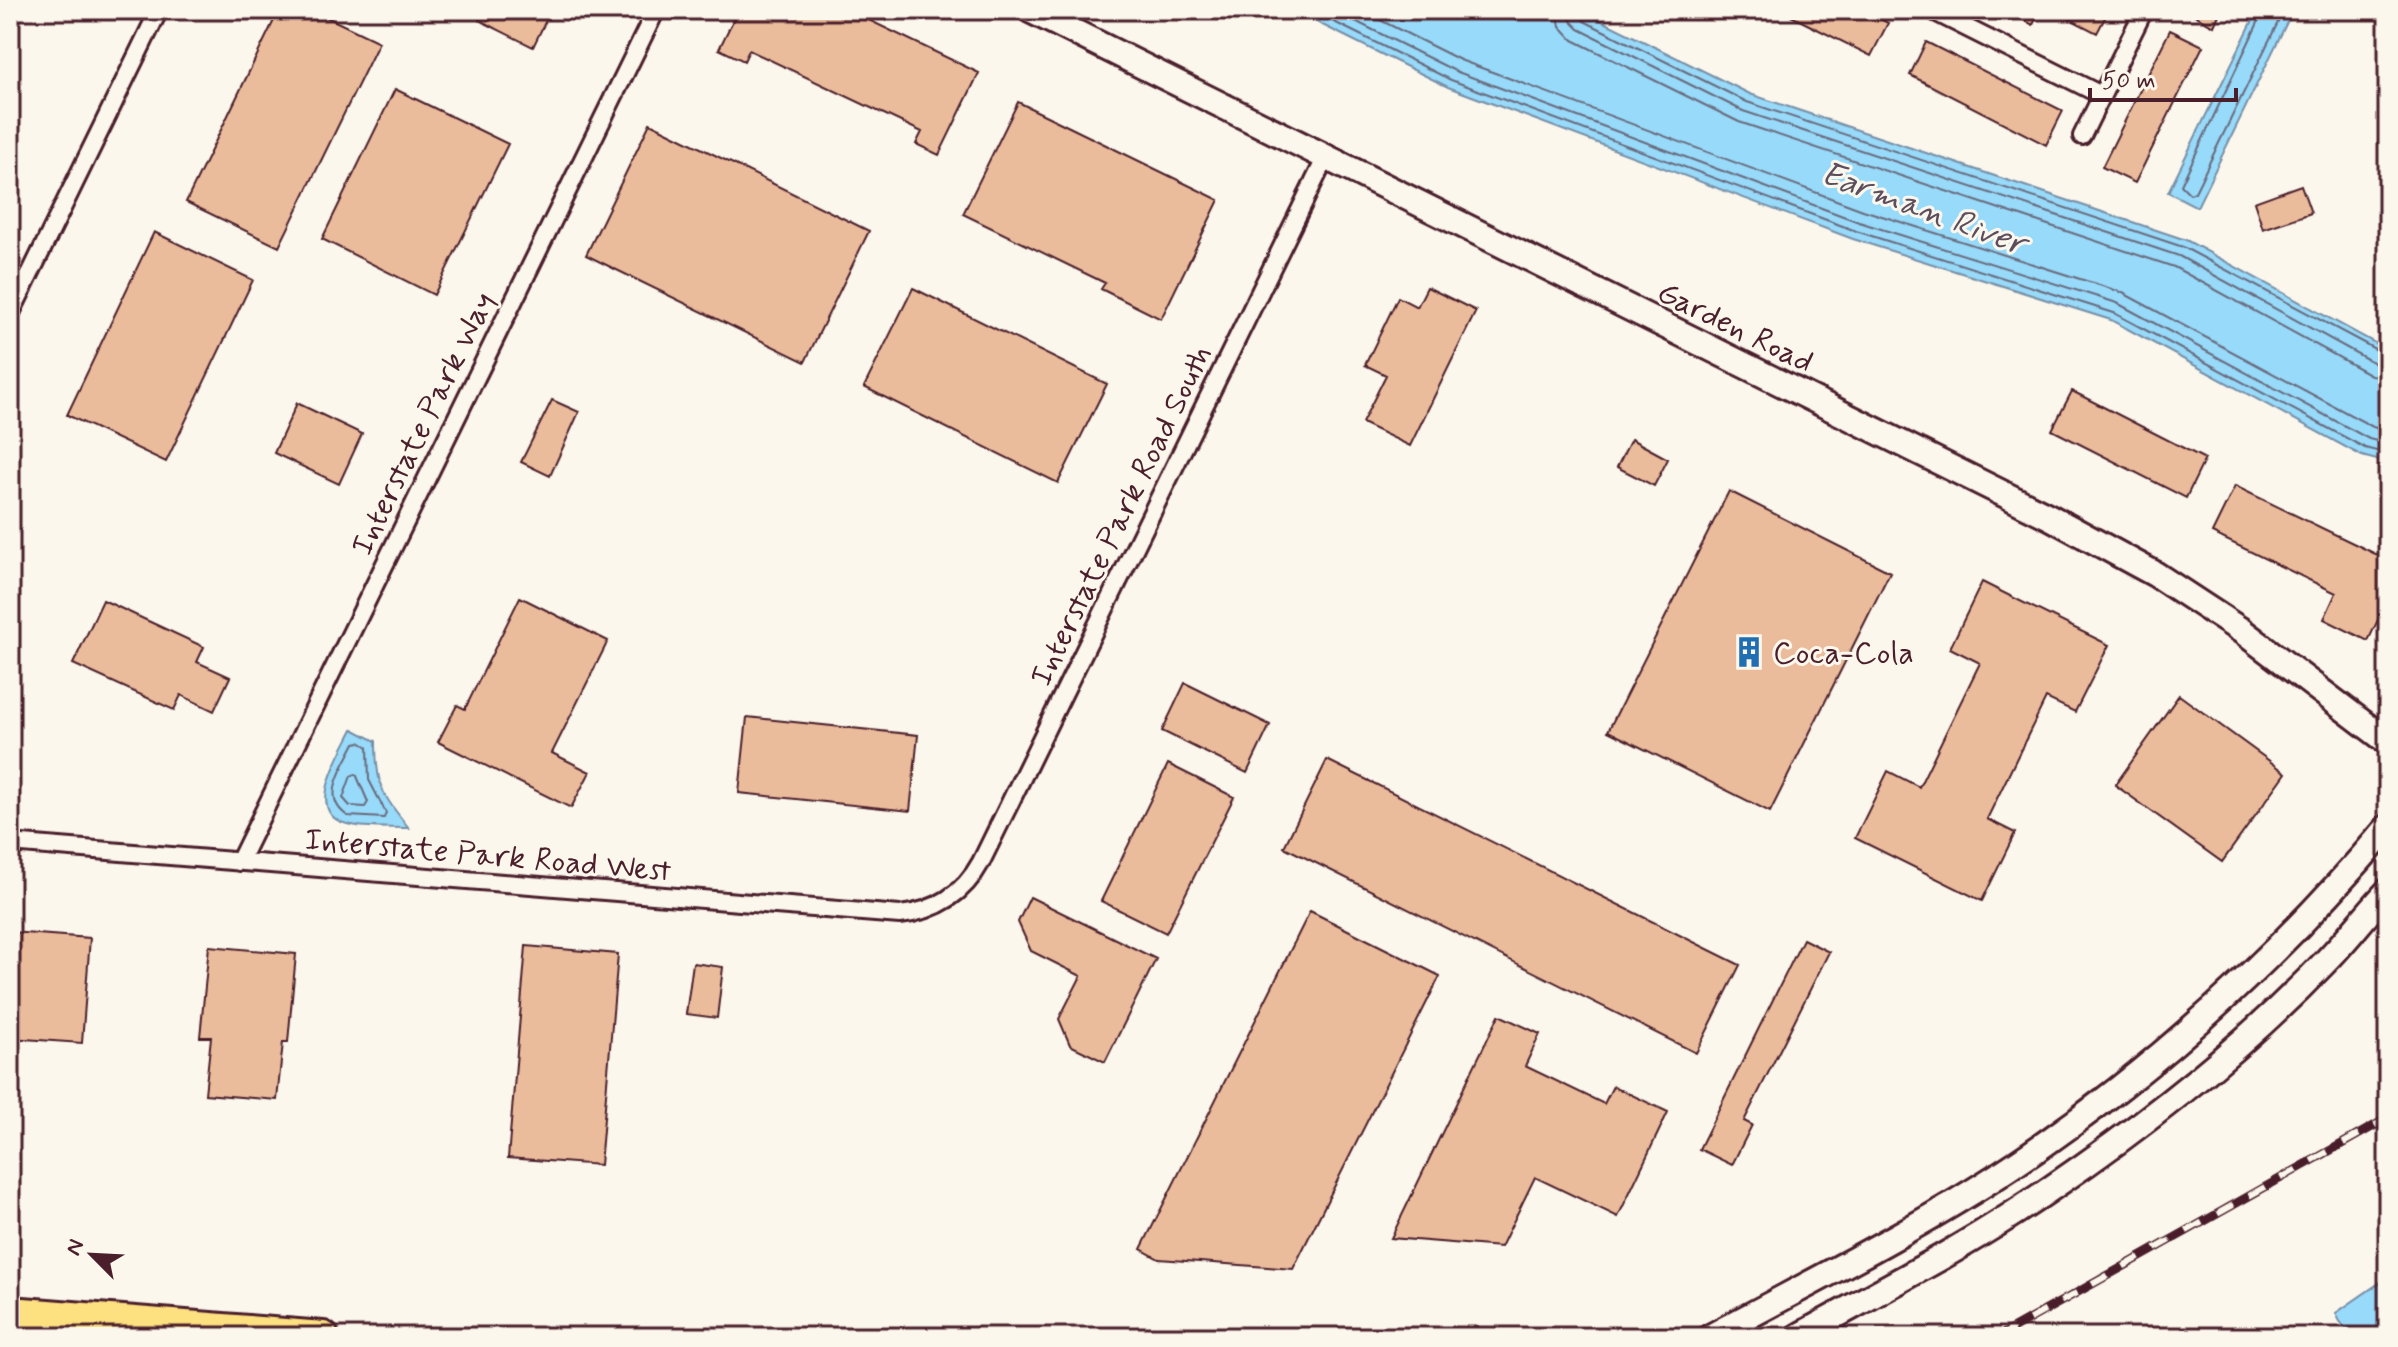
<svg xmlns="http://www.w3.org/2000/svg" width="2398" height="1347" viewBox="0 0 2398 1347" font-family="Mynerve,sans-serif">
<style>
.water{fill:#97daf9;stroke:#788fa7;stroke-width:2}
.lines{fill:none;stroke-linecap:round;stroke-linejoin:round}
.shore{stroke:#696a7d;stroke-width:2}
.building{fill:#ebbc9b;stroke:#4a1f2b;stroke-width:2}
.street-casing{stroke:#4a1f2b;stroke-width:22}
.secondary-casing{stroke:#4a1f2b;stroke-width:30}
.highway-casing{stroke:#4a1f2b;stroke-width:36}
.street{stroke:#fbf7ec;stroke-width:16}
.secondary{stroke:#fbf7ec;stroke-width:24}
.highway{stroke:#fde080;stroke-width:30}
.rail-casing{stroke:#4a1f2b;stroke-width:9}
.rail{stroke:#fbf7ec;stroke-width:6;stroke-dasharray:18;stroke-linecap:butt}
.labels{text-anchor:middle;stroke-width:6;stroke-linejoin:round;paint-order:stroke}
.street-label{font-size:32px;fill:#4a1f2b;stroke:#fbf7ec}
.poi-label{font-size:32px;fill:#4a1f2b;stroke:#fbf7ec;text-anchor:start}
.water-label{font-size:34px;font-style:italic;fill:#5d4e5e;stroke:#fbf7ec}
</style>
<rect width="100%" height="100%" fill="#fbf7ec"/>
<filter id="ink" filterUnits="userSpaceOnUse"><feTurbulence type="fractalNoise" baseFrequency=".0125" numOctaves="2"/><feDisplacementMap in="SourceGraphic" scale="16" xChannelSelector="R" yChannelSelector="G"/><feConvolveMatrix kernelMatrix="1 2 1 2 8 2 1 2 1" color-interpolation-filters="sRGB"/></filter>
<g filter="url(#ink)">
<path class="water" d="M1292,10H1580L1750,94L2186,240L2388,350V463L2362,456L2111,320L1853,239L1448,87Z
M2258,10H2293L2197,207L2168,192Z
M353,729L376,741C376,786 381,793 409,828C389,827 366,829 347,824C302,813 342,752 353,729Z
M2388,1277V1337C2364,1337 2345,1338 2336,1313Z"/>
<g class="lines">
<path class="shore" d="M1310,10L1451,80L1856,231L2114,313L2365,448L2388,454
M1333,10L1455,71L1859,222L2117,303L2369,439L2388,444
M1360,10L1460,60L1863,210L2121,292L2373,427L2388,432
M1557,10L1560,26L1573,40L1739,122L2174,267L2371,375L2388,379
M1569,10L1571,21L1579,29L1743,111L2179,256L2376,364L2388,367
M1579,10L1584,21L1747,102L2183,247L2388,356
M2264,10L2181,185L2190,194L2195,192L2284,10
M360,742L368,747L369,780L386,813L384,818L348,816C319,798 344,766 355,743Z
M356,774L368,802L365,807L350,806L343,798L351,776Z"/>
</g>
<path class="building" d="M279,10H312L379,42L279,247L186,202Z
M484,10H551L533,47L479,20Z
M738,10H848L979,73L939,155L916,144L922,132L749,50L744,61L719,49Z
M1779,10H1863L1888,23L1871,56Z
M2004,10H2040L2033,25Z
M2064,10H2109L2097,33L2062,15Z
M2186,10H2221L2214,26Z
M2170,30L2203,46L2135,183L2102,167Z
M1926,42L2063,111L2046,145L1910,75Z
M395,89L508,144L434,295L322,239Z
M1018,102L1219,200L1161,319L1101,289L1105,283L963,214Z
M650,123L869,231L805,362L586,255Z
M2301,185L2311,213L2263,229L2254,202Z
M154,232L253,280L166,462L67,415Z
M1427,287L1476,311L1410,446L1362,423L1386,375L1365,365L1398,297L1417,307Z
M913,288L1107,384L1058,483L864,387Z
M2072,391L2205,459L2186,498L2052,430Z
M552,400L579,412L550,476L521,462Z
M297,403L362,434L339,484L274,453Z
M1631,439L1668,459L1654,486L1617,467Z
M2235,486L2388,560V599L2368,641L2324,619L2336,593L2212,533Z
M1729,491L1890,572L1770,812L1608,731Z
M1982,582L2109,645L2075,712L2046,698L1987,819L2015,833L1982,901L1855,838L1888,771L1919,787L1980,663L1950,648Z
M520,597L608,641L552,753L590,772L571,808L438,742L457,705L465,709Z
M103,600L204,647L197,662L230,677L214,711L181,695L174,710L73,664Z
M1185,683L1270,725L1247,773L1162,731Z
M2179,695L2286,773L2222,862L2115,785Z
M747,717L918,735L910,811L739,793Z
M1327,760L1740,965L1696,1053L1284,847Z
M1168,764L1234,797L1166,933L1101,901Z
M1030,897L1156,959L1105,1062L1070,1045L1059,1019L1081,976L1031,951L1018,922Z
M1310,911L1440,976L1293,1269L1159,1259L1141,1249Z
M10,932L90,938L82,1043L10,1038Z
M1803,939L1829,952L1744,1121L1752,1125L1732,1165L1699,1149Z
M209,946L296,954L288,1042H283L277,1100L205,1094L211,1037H200Z
M526,946L618,954L600,1165L508,1158Z
M693,963L723,967L717,1018L686,1014Z
M1499,1015L1540,1034L1525,1066L1604,1104L1613,1086L1668,1112L1618,1217L1535,1177L1501,1247L1391,1238Z"/>
<g class="lines">
<defs>
<path id="street" d="M1931,10L2101,95
M2082,136L2144,10
M10,315L159,10
M10,843L900,915C936,911 963,895 981,862L1326,157
M239,862L656,10"/>
<path id="secondary" d="M1030,10L2050,517L2155,574L2242,631L2388,742
M1710,1337C1811,1282 1916,1230 2011,1167C2152,1073 2279,956 2388,827
M1797,1337C1883,1289 1972,1244 2053,1187C2150,1121 2247,1044 2328,959C2349,937 2367,913 2388,891"/>
<path id="highway" d="M10,1312L323,1337"/>
</defs>
<use href="#street" class="street-casing"/>
<use href="#secondary" class="secondary-casing"/>
<use href="#highway" class="highway-casing"/>
<use href="#street" class="street"/>
<use href="#secondary" class="secondary"/>
<use href="#highway" class="highway"/>
<defs>
<path id="rail" d="M1998,1337L2388,1118"/>
</defs>
<use href="#rail" class="rail-casing"/>
<use href="#rail" class="rail"/>
</g>
</g>
<defs>
<symbol id="building-bare" viewBox="-9 -9 18 18"><path d="M-4-6H4V6H1V3H-1V6H-4ZM-2.5-4.3h1.7v1.8h-1.7ZM.8-4.3h1.7v1.8H.8ZM-2.5-1h1.7V.8h-1.7ZM.8-1h1.7V.8H.8Z" fill="#1f6fb2" stroke="#fbf7ec" stroke-width="2.5" paint-order="stroke"/></symbol>
</defs>
<g fill-rule="evenodd">
<use href="#building-bare" x="1727" y="630" width="44" height="44"/>
</g>
<g class="labels">
<g class="street-label">
<text transform="translate(1736 326) rotate(26)" y="11">Garden Road</text>
<text transform="translate(422 423) rotate(-64)" y="11">Interstate Park Way</text>
<text transform="translate(1120 515) rotate(-64)" y="11">Interstate Park Road South</text>
<text transform="translate(488 854) rotate(5)" y="11">Interstate Park Road West</text>
</g>
<g class="poi-label">
<text x="1773" y="663">Coca-Cola</text>
</g>
<g class="water-label">
<text transform="translate(1924 207) rotate(20)" y="12">Earman River</text>
</g>
</g>
<rect width="2398" height="1347" fill="none" stroke="#fbf7ec" stroke-width="40"/>
<rect x="20" y="20" width="2358" height="1307" fill="none" stroke="#4a1f2b" stroke-width="3" filter="url(#ink)"/>
<g transform="translate(92 1255) rotate(294)" stroke="#fbf7ec" stroke-width="6" paint-order="stroke">
<path d="M0-6L14 30L0 20L-14 30Z" fill="#4a1f2b"/>
<text y="-12" font-size="22" font-weight="bold" text-anchor="middle" fill="#4a1f2b">N</text>
</g>
<path d="M2090 88v12h146v-12" fill="none" stroke="#4a1f2b" stroke-width="4"/>
<text x="2102" y="88" font-size="24" fill="#4a1f2b" stroke="#fbf7ec" stroke-width="6" paint-order="stroke">50 m</text>
</svg>
